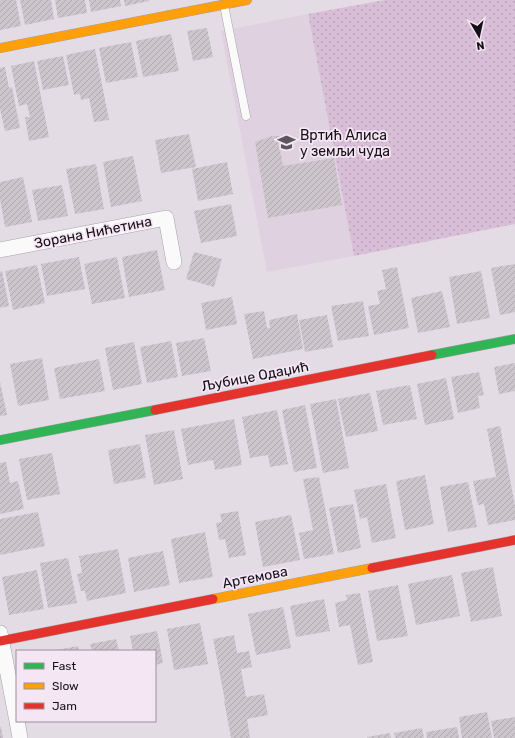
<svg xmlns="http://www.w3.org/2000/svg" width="515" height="738" viewBox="0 0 515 738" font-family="Rubik,sans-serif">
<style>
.built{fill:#e0d1e0}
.grass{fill:url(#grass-dots)}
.building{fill:url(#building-hatch)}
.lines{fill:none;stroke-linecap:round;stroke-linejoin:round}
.lane-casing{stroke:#a6a1a6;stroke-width:9}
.street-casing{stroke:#a6a1a6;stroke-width:16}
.fast-casing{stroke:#a6a1a6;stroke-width:10}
.slow-casing{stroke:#a6a1a6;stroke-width:10}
.jam-casing{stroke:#a6a1a6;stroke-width:10}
.lane{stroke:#fbfafb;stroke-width:8}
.street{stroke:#fbfafb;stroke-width:15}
.fast{stroke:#30b455;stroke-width:9}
.slow{stroke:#ff9f0a;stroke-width:9}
.jam{stroke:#e5322d;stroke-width:9}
.labels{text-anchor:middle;stroke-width:3.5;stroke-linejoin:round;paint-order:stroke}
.poi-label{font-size:14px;fill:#151015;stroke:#f5e6f4;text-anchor:start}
.street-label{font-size:14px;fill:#151015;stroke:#f5e6f4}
</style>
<defs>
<pattern id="grass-dots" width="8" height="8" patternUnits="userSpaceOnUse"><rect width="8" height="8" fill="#d9bed8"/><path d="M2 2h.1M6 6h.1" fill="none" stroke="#b9a2b8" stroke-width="1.8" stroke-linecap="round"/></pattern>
<pattern id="building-hatch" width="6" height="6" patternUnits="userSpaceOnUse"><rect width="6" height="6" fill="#ccc6cc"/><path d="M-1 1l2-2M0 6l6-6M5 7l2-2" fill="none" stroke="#aea9ae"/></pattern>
</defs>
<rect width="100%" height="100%" fill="#e4dce4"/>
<path class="built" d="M308,14L354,256L267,272L221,31Z"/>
<path class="grass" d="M385,0H515V224L354,256L308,14Z"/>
<path class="building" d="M0,0H16L21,26L0,30Z
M20,0H51L54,19L25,25Z
M55,0H85L87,13L58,18Z
M89,0H120L121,6L91,12Z
M124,0H149V1L125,6Z
M207,28L213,57L193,61L187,31Z
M171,34L179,71L143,77L136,41Z
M131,42L138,77L106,83L99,48Z
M95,49L109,120L94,122L89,98L81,100L80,94L74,95L66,55Z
M63,56L69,85L43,90L37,61Z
M34,61L49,137L29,141L25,117H30L27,104L19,106L11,66Z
M5,67L9,88L12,87L20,128L5,131L0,109V68Z
M189,134L196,167L161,173L155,140Z
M272,136H290L293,150H280L283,166L334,158L342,205L268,218L255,142Z
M133,156L142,201L111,207L103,162Z
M227,162L233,194L198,201L192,169Z
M96,164L104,209L75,214L66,169Z
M23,177L32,222L5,227L0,199V182Z
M62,185L68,216L38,221L32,190Z
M231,204L237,236L201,243L194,211Z
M157,250L165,290L129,297L122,257Z
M194,252L222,259L214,287L186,279Z
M79,257L85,289L47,296L41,264Z
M117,257L125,298L92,304L84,264Z
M515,264V312L500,315L491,268Z
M37,265L45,303L13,310L5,271Z
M397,267L409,328L374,335L368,306L380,304L377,291L386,289L382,270Z
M2,271L9,306L0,308V272Z
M481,271L490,318L457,324L449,277Z
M442,291L450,327L418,333L411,298Z
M232,297L237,324L206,330L201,303Z
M363,301L369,336L338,341L331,306Z
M264,311L267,328H270L269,320L297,314L303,349L253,359L244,314Z
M327,315L333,347L305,352L299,320Z
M204,338L211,371L182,376L176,343Z
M171,341L178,377L147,383L140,347Z
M134,342L142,384L113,390L105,348Z
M42,358L49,400L18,406L10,364Z
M99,359L105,391L60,399L54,368Z
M515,363V391L499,394L494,367Z
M479,372L484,395L478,396L480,408L458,413L451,377Z
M446,378L454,419L425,425L417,384Z
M0,382L7,415L0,416Z
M410,385L417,419L383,425L376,391Z
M370,393L378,431L346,437L338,399Z
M336,399L349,468L323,473L310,404Z
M305,405L317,468L294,472L282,410Z
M277,410L288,464L270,467L268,455L250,458L242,417Z
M234,419L242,465L215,470L213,460L188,465L181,429Z
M500,426L515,506V520L488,525L484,504L478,505L473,481L496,477L487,429Z
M174,430L183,479L154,485L145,435Z
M140,444L146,478L114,484L108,450Z
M52,453L60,494L27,500L19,459Z
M6,462L10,483L18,481L24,509L0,514V463Z
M425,475L434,524L405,530L396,481Z
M319,477L334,554L304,559L299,533L313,530L303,479Z
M468,482L477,527L448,532L440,487Z
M386,484L396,538L372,543L367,517L360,519L354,490Z
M353,504L361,548L338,553L329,508Z
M238,511L246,555L229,558L225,539L219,540L216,523L222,522L220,514Z
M38,512L45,546L0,555V519Z
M291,515L300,560L263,567L255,522Z
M205,532L213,577L179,583L171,539Z
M118,549L126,593L87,601L85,591H81L77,574L82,573L79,556Z
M163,551L170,585L134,592L128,558Z
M68,558L77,603L48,608L40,563Z
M493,567L502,616L471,622L461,573Z
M37,570L44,609L9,615L2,577Z
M452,575L460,616L416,625L408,584Z
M398,585L408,636L377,641L368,591Z
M360,593L373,662L358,665L350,625L339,627L335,603L347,600L346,595Z
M324,599L330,631L296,637L290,606Z
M283,607L291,648L256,655L248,614Z
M200,623L208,664L174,670L167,629Z
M157,631L163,663L155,665V651H133L130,636Z
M234,635L237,653L249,651L252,667L241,669L246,697L264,694L268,715L247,719L250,738H231L224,701H225L213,639Z
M116,639L119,651H92L90,644Z
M78,646L79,651H57V650Z
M487,712L492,738H462L459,717Z
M515,717V738H494L491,721Z
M0,727H1L3,738H0Z
M457,727L459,738H427L426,732Z
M422,728L424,738H395L394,733Z
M390,733L391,738H367V737Z"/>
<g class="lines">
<defs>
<path id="lane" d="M224,5L246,116"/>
<path id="street" d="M0,250L166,218L174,262
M0,633L17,721
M17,721L20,738"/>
<path id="fast" d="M432,355L515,339
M0,440L155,410"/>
<path id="slow" d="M0,48L247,0
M213,599L372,568"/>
<path id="jam" d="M155,410L432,355
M372,568L515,540
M0,641L213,599"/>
</defs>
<use href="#lane" class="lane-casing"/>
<use href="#street" class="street-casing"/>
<use href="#fast" class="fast-casing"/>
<use href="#slow" class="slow-casing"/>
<use href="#jam" class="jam-casing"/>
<use href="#lane" class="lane"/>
<use href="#street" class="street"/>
<use href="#fast" class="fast"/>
<use href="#slow" class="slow"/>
<use href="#jam" class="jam"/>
</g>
<defs>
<symbol id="school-bare" viewBox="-9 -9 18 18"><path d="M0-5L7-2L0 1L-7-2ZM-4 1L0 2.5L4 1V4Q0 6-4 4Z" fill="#5d575d" stroke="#f5e6f4" stroke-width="2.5" paint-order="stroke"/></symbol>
</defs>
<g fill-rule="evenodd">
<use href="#school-bare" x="274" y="130" width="25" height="25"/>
</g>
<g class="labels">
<g class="poi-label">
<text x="300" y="140">Вртић Алиса<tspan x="300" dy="16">у земљи чуда</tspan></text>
</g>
<g class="street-label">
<text transform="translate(93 232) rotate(-11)" y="5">Зорана Нићетина</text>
<text transform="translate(255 376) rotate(-11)" y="5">Љубице Одаџић</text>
<text transform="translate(255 577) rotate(-11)" y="5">Артемова</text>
</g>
</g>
<rect x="16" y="650" width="140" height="72" fill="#f5e6f4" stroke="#9b909b"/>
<rect x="24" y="663" width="20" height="6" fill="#30b455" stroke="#9b909b"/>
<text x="52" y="670" font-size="12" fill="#151015">Fast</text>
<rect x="24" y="683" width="20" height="6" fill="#ff9f0a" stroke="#9b909b"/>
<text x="52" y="690" font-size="12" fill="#151015">Slow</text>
<rect x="24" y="703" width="20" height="6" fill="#e5322d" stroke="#9b909b"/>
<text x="52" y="710" font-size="12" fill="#151015">Jam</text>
<g transform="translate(479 36) rotate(171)" stroke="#f5e6f4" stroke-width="3" paint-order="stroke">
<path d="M0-3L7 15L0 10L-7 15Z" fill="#151015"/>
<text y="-6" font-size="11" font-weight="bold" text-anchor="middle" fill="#151015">N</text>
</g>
</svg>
